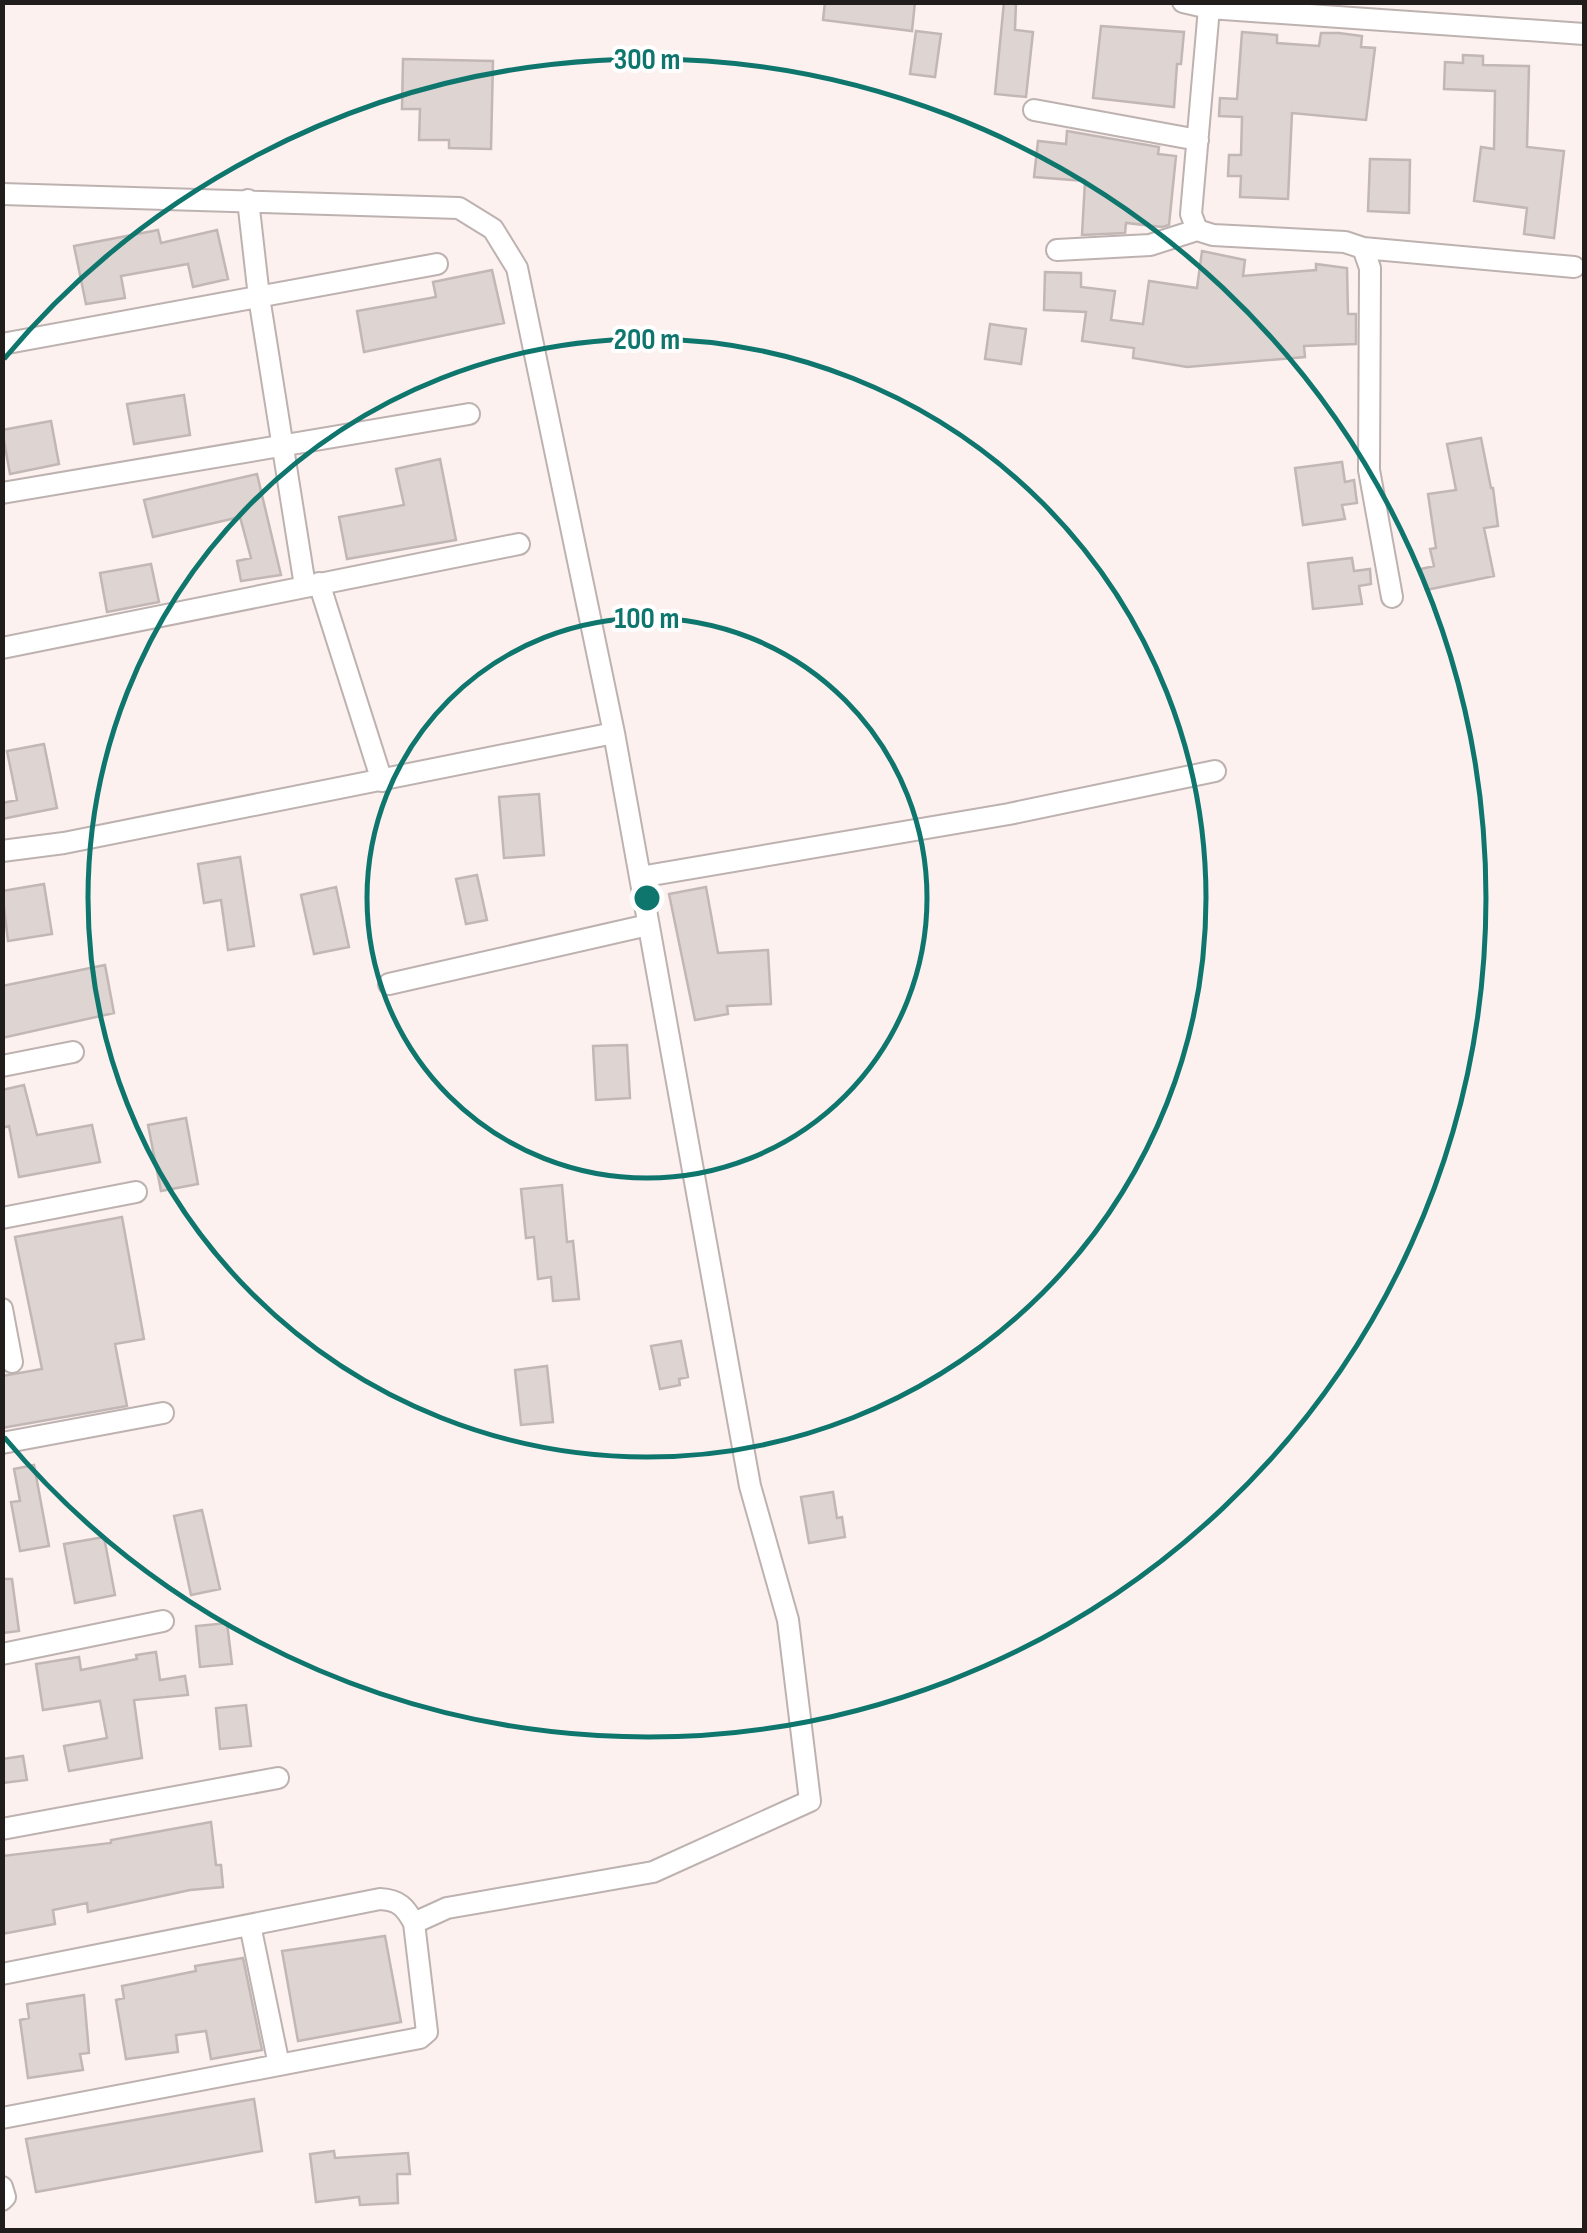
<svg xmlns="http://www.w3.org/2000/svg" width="1587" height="2233" viewBox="0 0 1587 2233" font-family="'Sofia Sans Condensed',sans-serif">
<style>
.building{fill:#ded4d1;stroke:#c2b7b5;stroke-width:2.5}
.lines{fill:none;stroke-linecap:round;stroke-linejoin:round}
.minor-casing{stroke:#bdb2b0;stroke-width:24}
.minor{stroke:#fff;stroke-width:20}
.ring{fill:none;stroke:#0f766e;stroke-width:5}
.centre{fill:#0f766e;stroke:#fff;stroke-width:5}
.ring-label{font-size:30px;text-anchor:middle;font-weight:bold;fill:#0f766e;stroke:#fff;stroke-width:8;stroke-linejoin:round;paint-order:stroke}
</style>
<rect width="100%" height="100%" fill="#fcf1ef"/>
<path class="building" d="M825,2H915L912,31L823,20Z
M1004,2H1016L1015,30L1033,32L1026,97L995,94Z
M1101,26L1184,32L1181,64H1177L1174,107L1093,98Z
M916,31L941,34L935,77L910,74Z
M1242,32L1277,35V43L1319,46L1321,33H1339L1362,36L1361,47L1375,48L1366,120L1292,113L1288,199L1240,197L1241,176H1228L1229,155H1241L1242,117L1219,116L1220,98L1237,99Z
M1463,55L1483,56V65L1529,66L1527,147L1564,151L1554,238L1524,234L1527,208L1474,201L1481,147L1494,149L1495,91L1444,89L1445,62L1463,63Z
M403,59L493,61L491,149L449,148V140H419L420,109H402Z
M1067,131L1159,147L1158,154L1176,156L1169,225L1162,227L1126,223L1125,233L1082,235L1085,181L1034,177L1038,141L1066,144Z
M1370,159L1410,160L1409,213L1368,211Z
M158,230L161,243L217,230L228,279L193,287L188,264L121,276L125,298L86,304L74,246Z
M1202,251L1245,260L1243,276L1316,270V264L1347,268L1348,314H1356V344L1304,346L1305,357L1187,367L1133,358L1134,348L1082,341L1086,312L1044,310L1045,272L1081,273V287L1115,291L1111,320L1143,324L1149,281L1197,288Z
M492,270L504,323L364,352L357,311L436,297L433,282Z
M990,324L1026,329L1021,364L985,359Z
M184,395L190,435L134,444L127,404Z
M51,421L59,464L10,474L2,430Z
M1481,438L1491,488H1493L1498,526L1484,528L1494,576L1426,590L1421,569L1434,566L1430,549L1436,548L1428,494L1456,490L1447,444Z
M440,459L456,540L347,559L339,517L404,505L396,469Z
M1342,462L1345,482L1354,480L1357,503L1342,505L1345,519L1303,525L1295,468Z
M257,474L281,575L241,581L237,561L251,558L240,517L153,537L144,500Z
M1352,558L1354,571L1370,569L1371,584L1359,586L1362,604L1313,609L1308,563Z
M151,564L159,602L107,612L100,573Z
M44,744L57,808L2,819V803L17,800L7,751Z
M539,794L544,855L504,858L499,797Z
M240,857L254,946L228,950L221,900L204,903L198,864Z
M477,875L487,920L466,924L456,879Z
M44,884L52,934L8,941L2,891Z
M336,887L349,947L314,954L301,895Z
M706,887L718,953L768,950L771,1004L727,1006L728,1014L695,1020L669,894Z
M105,965L114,1013L2,1038V986Z
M627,1045L630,1098L596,1100L593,1046Z
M24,1085L37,1135L92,1125L100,1162L19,1177L9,1126L2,1128V1090Z
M186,1118L198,1184L161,1191L148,1125Z
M562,1185L567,1242L573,1241L579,1299L553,1301L551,1277L538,1279L534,1237L526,1238L521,1189Z
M122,1217L144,1339L115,1344L127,1406L2,1428V1376L42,1369L15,1237Z
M681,1341L688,1377L679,1379L680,1385L660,1389L651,1346Z
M547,1366L553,1422L521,1425L515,1370Z
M34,1465L49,1546L20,1551L11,1502L20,1501L14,1469Z
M833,1492L837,1518L842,1517L845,1537L809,1543L801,1497Z
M202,1510L220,1589L191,1595L174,1516Z
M104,1537L115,1595L75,1603L64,1544Z
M2,1579H12L19,1631L2,1633Z
M227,1623L232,1664L200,1667L196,1626Z
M156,1652L160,1680L185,1676L188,1695L134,1700L142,1758L69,1771L64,1746L107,1738L100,1701L43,1710L36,1664L79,1657L81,1670L137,1659L136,1655Z
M246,1705L251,1746L220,1749L216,1708Z
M23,1756L27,1780L2,1783V1759Z
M211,1822L216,1865H221L223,1887L190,1890L88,1912L87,1903L53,1910L55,1924L2,1934V1856L111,1843V1840Z
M385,1936L401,2022L298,2041L282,1951Z
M243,1958L262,2050L211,2059L206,2031L176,2035L178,2052L126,2059L116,2000L124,1998L122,1986L196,1971L195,1966Z
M84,1995L89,2053L80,2054L83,2070L28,2078L20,2020L29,2018L27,2004Z
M254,2099L262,2151L36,2192L26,2139Z
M334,2151L335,2158L408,2153L410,2174H397L398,2203L360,2205L359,2197L316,2202L310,2154Z"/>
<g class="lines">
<defs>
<path id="minor" d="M1183,2L1209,8L1584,34
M1209,8L1191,214L1197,230L1213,235L1345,242L1363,248L1370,268L1369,470L1392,597
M1034,110L1198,140
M2,194L459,208L493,229L517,268L614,733L750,1486L788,1620L810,1801L653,1872L447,1908L414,1923
M248,200L259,297L305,586
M1363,248L1574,267
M1057,250L1150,245L1197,230
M2,344L437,264
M2,493L469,414
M319,583L382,781
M2,648L519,544
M2,851L64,843L614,733
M640,877L1009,814L1215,771
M389,984L648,925
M2,1066L73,1052
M2,1218L136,1192
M2,1309L12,1362
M2,1443L163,1413
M2,1654L163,1621
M2,1829L278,1778
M250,1925L279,2065
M2,1974L380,1899C399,1900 405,1907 414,1923L427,2032L420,2038L2,2118
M2,2187L5,2197L2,2200"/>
</defs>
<use href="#minor" class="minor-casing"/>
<use href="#minor" class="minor"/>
</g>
<g class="ring">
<circle cx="647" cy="898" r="280"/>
<circle cx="647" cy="898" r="559"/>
<path d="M4 359A839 839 0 1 1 4 1437"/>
</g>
<circle cx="647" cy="898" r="15" class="centre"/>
<g class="ring-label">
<text x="647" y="69">300 m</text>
<text x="647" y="349">200 m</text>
<text x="647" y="628">100 m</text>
</g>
<rect width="1587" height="2233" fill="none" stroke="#201d1c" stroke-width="10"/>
</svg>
